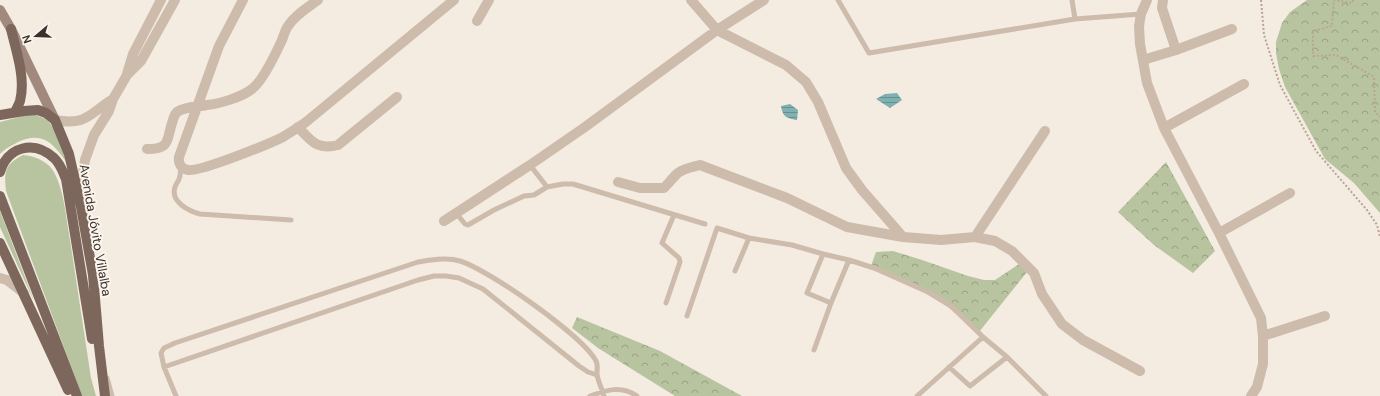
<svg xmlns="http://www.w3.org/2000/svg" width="1380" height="396" viewBox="0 0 1380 396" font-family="'DM Sans',sans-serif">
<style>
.grass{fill:#b8c4a0}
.forest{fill:url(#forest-crowns)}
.water{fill:url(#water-rules)}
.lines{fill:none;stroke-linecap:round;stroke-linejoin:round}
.path{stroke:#b9a596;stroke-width:2;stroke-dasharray:2 2;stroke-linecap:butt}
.lane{stroke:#cdbbac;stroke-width:5}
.street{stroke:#cdbbac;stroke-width:10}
.secondary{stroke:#a18a7d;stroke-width:10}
.primary{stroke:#7d675c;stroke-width:10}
.labels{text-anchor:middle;stroke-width:4;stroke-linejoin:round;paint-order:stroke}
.street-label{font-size:13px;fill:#3b302b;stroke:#fbf5ee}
</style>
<defs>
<pattern id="forest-crowns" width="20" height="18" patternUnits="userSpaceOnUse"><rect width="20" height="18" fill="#b8c4a0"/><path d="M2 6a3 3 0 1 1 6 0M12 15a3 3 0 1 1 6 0" fill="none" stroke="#97a083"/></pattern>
<pattern id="water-rules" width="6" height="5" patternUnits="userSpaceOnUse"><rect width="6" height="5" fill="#7fb0b2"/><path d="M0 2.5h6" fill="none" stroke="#699091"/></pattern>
</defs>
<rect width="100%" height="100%" fill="#f4ebe1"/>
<path class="grass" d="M31,114C36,115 43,117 48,121C57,130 64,152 68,164C54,145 44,130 18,142C11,146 6,148 0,154V122Z
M23,155C34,156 45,160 52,169C64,187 66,218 70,240C77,286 84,332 91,378L96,396H82L6,191C4,172 5,164 23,155Z
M0,211L34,301L0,227Z"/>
<path class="forest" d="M1307,0H1380V213L1354,183L1325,159L1285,87L1279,69L1276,53V42L1282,23L1290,12Z
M1166,162L1215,251L1193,273L1154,245L1118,212Z
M893,251L922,260L968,276L984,280H995L1019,264L1027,272L979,332L943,303L916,288L871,266L876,252Z
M577,317L660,351L742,396H675L598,348L572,328Z"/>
<path class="water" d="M897,93L902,100L890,108L876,99L885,94Z
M790,104L798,110L797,120C786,118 783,117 781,106Z"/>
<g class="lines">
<path class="path" d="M1261,0L1264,35L1280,85L1316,151L1367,210L1377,225L1380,237
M1353,0L1352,3L1334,0L1332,26L1313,31V56L1336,55L1374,77L1375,112L1380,117"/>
<path class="lane" d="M838,0L869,53L1075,19L1141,14
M1072,0L1075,19
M530,165L547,187
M181,167C180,171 181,175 179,179C178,182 176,184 175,187C170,202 189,211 200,214L291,220
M456,213L465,224L468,225L494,210L524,196L534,195L547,187L563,184H573L705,224
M823,254L807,293L831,303
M735,271L749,238
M666,303L680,262L679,258L662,243L674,215
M687,316L717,228L749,238L792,245L823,254L849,260L874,268L928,292L951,306L983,337L1007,357L1046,396
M814,350L831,303L849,260
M164,367L418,280L434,276H446L459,278L483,289L579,366L588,372L597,375
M949,367L970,386L1007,357
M107,378L112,396
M176,396L164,367L161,353L164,348L175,343L418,262C432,260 447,257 460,261C489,270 582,335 596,361C598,364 597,369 597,373C597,380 602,388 604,396
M590,396C606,390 621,385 637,396
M917,396L983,337"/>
<path class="street" d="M243,0L219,46L179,157C178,163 181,169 188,170C200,172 269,144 283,137C291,132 299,127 306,122L454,0
M691,0L717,30L786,65L806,82L818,102L846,168L862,190L903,237
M1147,0L1141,14L1139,26L1140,44L1147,83L1164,128L1219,233L1261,318L1263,336V364L1257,387L1251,396
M1163,0L1162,8L1176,50
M477,21L489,0
M1143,60L1176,50L1232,29
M127,74L133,54L161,0
M55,120C86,126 89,114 113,99
M298,127C312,142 317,150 338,145L397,97
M1164,128L1244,84
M147,149C172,149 166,139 173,120C174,116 175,114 177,112C186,106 197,107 207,105C219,104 242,97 252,89C263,81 276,53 282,40C284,35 285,30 288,26C295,15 307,8 318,0
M618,182L640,188H664C668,184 675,175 678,173C684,168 693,167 700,165L787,198L847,227L903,237L941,240L975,237L995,241L1012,251L1034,273L1042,294L1062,324L1083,340L1140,371
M81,199L82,179L85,160L94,135L109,111L113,99L127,75L141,61L175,0
M444,221L530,165L585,127L717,30L764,0
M1219,233L1290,193
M975,237L1045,131
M0,278L7,280L24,293
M1263,336L1325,316"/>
<path class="secondary" d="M0,10L11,29L55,120"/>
<path class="primary" d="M11,29C16,51 26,78 20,101C19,104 17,108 15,112
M0,115L24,111L38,110L46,113L55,120L69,154L81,207L93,275L99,346L105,396
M0,172C8,146 34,140 54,158C60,163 63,172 66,179L92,339
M0,196L77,396
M0,243L68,390"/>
</g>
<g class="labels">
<g class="street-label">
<text transform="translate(96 230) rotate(80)" y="5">Avenida Jóvito Villalba</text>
</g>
</g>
<g transform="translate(36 36) rotate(251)" stroke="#fbf5ee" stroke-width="3" paint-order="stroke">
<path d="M0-3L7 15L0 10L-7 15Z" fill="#3b302b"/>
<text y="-6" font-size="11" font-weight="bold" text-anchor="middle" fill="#3b302b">N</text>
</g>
</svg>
